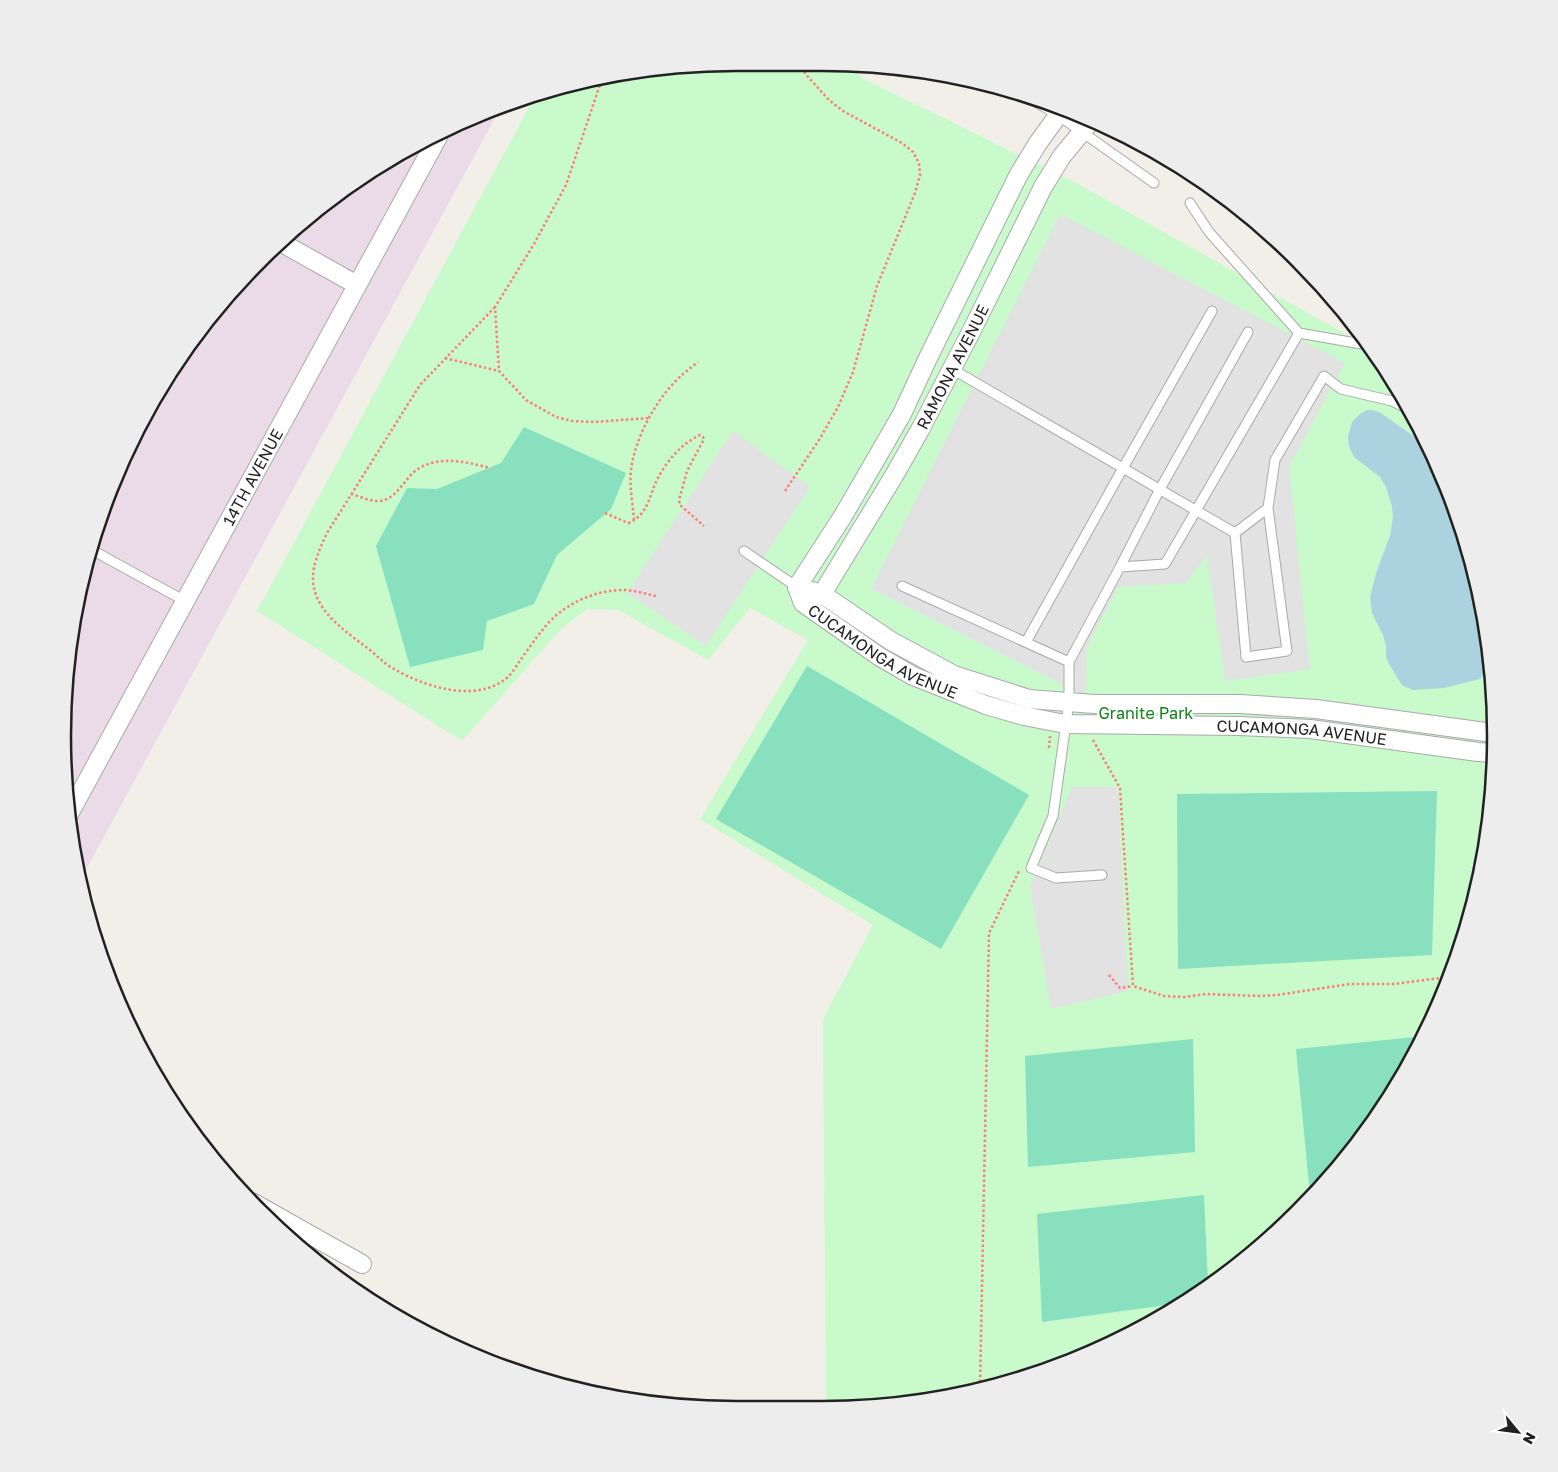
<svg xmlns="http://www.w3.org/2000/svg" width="1558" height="1472" viewBox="0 0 1558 1472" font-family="'Golos Text',sans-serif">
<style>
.industrial{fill:#ebdbe8}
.park{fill:#c8facc}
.pitch{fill:#88e0be}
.parking{fill:#e2e2e2}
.water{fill:#aad3df}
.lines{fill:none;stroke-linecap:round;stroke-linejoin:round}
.service-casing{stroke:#a9a9a9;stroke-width:11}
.minor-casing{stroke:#a9a9a9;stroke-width:20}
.path{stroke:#fa8072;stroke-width:2.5;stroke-dasharray:2.5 2.5;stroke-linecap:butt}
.service{stroke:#fff;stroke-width:9}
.minor{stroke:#fff;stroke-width:18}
.labels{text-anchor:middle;stroke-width:5;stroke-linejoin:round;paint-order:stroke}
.street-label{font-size:16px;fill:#222;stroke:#fff}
.park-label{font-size:16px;fill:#0c8416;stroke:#fff}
.rim{fill:none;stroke:#222;stroke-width:2.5}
</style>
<rect width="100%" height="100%" fill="#f2efe9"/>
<path class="industrial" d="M501,107L81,879L68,824L64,692L98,520L153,399L230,292L326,202L478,114Z"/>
<path class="park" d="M736,63L849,64L862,78L1078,184L1367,346L1405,400L1460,520L1490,648L1494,780L1472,911L1426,1034L1356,1146L1266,1243L1158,1319L1038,1374L910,1404L826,1407L823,1019L873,925L700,819L808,640L750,608L708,660L618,610L587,609L561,629L462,741L257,611L535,96L604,76Z"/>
<path class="pitch" d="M524,427L626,473L611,509L557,555L534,604L487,621L483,650L410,667L376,546L407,488L437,489L501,463Z
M807,666L1029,795L941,949L716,819Z
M1437,791L1432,955L1178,969L1177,794Z
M1425,1036L1356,1146L1310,1195L1296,1049Z
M1193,1039L1195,1152L1028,1167L1025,1056Z
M1204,1195L1208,1284L1181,1303L1042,1322L1037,1214Z"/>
<path class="parking" d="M1060,214L1345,363L1289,467L1310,669L1225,681L1207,555L1186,583L1118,587L1087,647L1085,696L871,589Z
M733,431L810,487L706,646L627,593Z
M1072,787H1118L1128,991L1051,1009L1030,887Z"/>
<path class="water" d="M1367,410H1371L1379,412L1425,444L1460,520L1490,648V666L1480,679L1444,688L1413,690L1406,687L1402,685L1389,664L1386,657V647L1383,635L1372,613L1370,597L1377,570L1390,536L1393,516L1392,507L1386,487L1380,477L1354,457L1349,446L1348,437L1352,422L1360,414Z"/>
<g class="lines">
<defs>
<path id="service" d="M1027,97L1058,115L1154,183
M1190,203L1209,232L1299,333
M952,369L1235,533L1246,657L1287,651L1268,508L1275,460L1324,376L1341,389L1392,401L1410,410
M1235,533L1268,508
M92,550L185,601
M744,551L797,587
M1120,567L1160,489L1248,332
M902,586L1069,662
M1026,642L1123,468L1212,311
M1102,875L1056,878L1031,868L1053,816L1069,702V662L1120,567L1165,564L1299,333L1367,345"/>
<g id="minor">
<path d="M282,243L357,285"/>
<path id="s1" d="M797,587L803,603L880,657L913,676L986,705L1024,716L1065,724L1239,726L1310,729L1478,752L1493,753"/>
<path d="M797,587L822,594L891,641L954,675L1029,699L1094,704H1240L1316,709L1493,733"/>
<path d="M797,587L843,516L902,414L928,358L1019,174L1038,143L1062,110"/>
<path id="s2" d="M813,598L822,594L895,474L921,428L972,330L1043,187L1062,156L1091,121"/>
<path id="s3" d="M68,816L438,137"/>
<path d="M252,1202L362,1264"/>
</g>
</defs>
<use href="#service" class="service-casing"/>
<use href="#minor" class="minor-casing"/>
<path class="path" d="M603,76L566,185L534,244L495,307L499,371L526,400L556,417L572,421L594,422L649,418
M495,307L420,385L327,533C311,567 304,589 332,619C344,631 357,640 370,650C378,657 385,664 394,669C425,687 477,704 508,677C512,673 516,667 519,662C527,651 535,639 544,628C562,605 594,590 623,590C634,590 646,594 656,596
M445,358L499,371
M785,491L819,440L838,407L853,372L877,286L915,193L920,175L919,163L913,152L902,143L843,111L829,100L809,78L797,63
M351,494C359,496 369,501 377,501C396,502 404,478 418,469C440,455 467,462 490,468
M605,513L628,523C649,515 649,494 659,476C668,460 682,443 700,435L703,437L704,439L687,471L679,500L680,505L704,526
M634,520C633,504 629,486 631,470C635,440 652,407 672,385C680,376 689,369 698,362
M1093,740L1120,788L1133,986L1164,996L1184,997L1206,994L1259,996L1277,995L1350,984H1394L1448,977
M1049,748L1050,736
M1109,975L1120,988L1133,986
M980,1387L989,933L1019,871"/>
<use href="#service" class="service"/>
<use href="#minor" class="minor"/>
</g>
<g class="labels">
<g class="street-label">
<text dy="6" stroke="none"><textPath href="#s2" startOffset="272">RAMONA AVENUE</textPath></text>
<text dy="6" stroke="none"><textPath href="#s3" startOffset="386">14TH AVENUE</textPath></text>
<text dy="6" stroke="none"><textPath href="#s1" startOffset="111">CUCAMONGA AVENUE</textPath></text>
<text dy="6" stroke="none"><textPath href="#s1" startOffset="546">CUCAMONGA AVENUE</textPath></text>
</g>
<g class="park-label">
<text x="1146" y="719">Granite Park</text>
</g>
</g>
<path d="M0 0H1558V1472H0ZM736 71H822A665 665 0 0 1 1487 736V736A665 665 0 0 1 822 1401H736A665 665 0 0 1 71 736V736A665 665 0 0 1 736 71Z" fill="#ededed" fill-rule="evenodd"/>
<path class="rim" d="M736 71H822A665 665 0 0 1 1487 736V736A665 665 0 0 1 822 1401H736A665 665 0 0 1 71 736V736A665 665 0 0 1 736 71Z"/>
<g transform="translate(1518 1432) rotate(119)" stroke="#ffffff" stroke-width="4" paint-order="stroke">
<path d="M0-4L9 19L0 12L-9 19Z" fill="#222222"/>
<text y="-8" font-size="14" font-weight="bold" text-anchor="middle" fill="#222222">N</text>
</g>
</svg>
